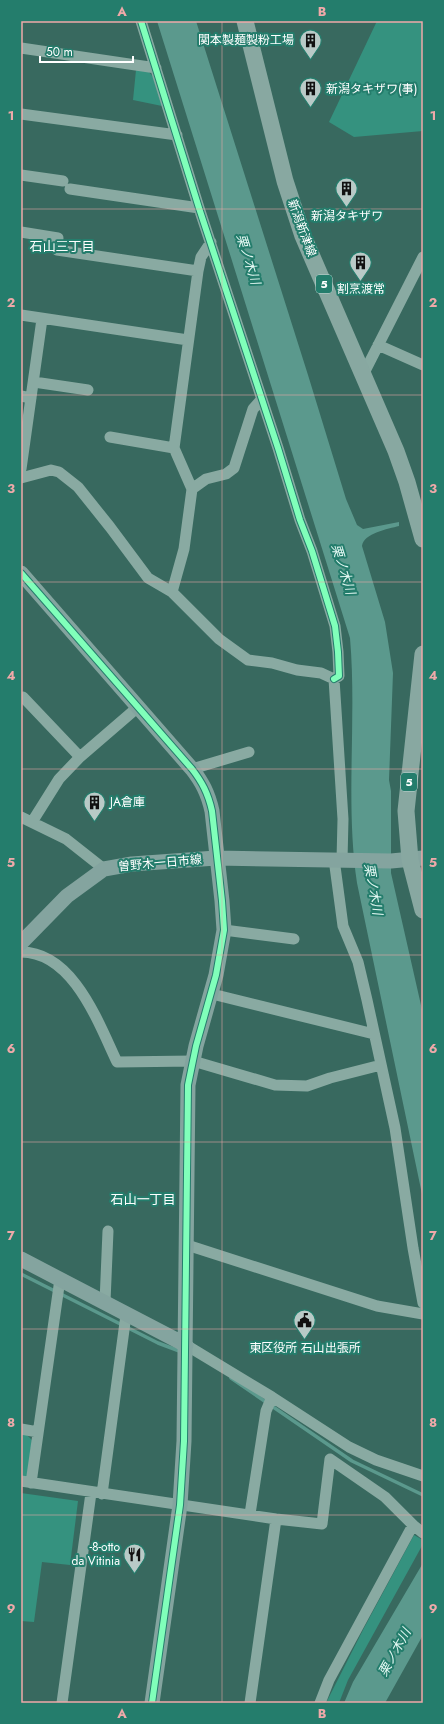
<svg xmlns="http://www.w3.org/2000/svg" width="444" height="1724" viewBox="0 0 444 1724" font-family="Jost,'Noto Sans JP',sans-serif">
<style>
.green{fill:#35927f}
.water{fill:#5b998d}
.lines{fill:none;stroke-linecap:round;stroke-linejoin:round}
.stream{stroke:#5b998d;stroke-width:3.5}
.street{stroke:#89aaa2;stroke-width:11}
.secondary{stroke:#84a49f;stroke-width:15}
.primary{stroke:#88a8a1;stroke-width:17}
.cycleway-casing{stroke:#247d6c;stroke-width:8}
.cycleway{stroke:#80ffba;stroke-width:6}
.grid{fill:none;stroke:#efa9a9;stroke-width:1;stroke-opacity:0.55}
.labels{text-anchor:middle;stroke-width:4;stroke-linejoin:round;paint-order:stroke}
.shield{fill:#247d6c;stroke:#bdd8d3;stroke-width:1}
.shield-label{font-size:11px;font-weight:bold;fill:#fff}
.poi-label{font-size:12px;fill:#fff;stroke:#247d6c}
.street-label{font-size:12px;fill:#fff;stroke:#247d6c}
.neighbourhood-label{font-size:13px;fill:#fff;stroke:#247d6c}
.water-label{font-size:13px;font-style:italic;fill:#e5f9f4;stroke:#247d6c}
.neatline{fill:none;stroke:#efa9a9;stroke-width:1.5}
.grid-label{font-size:13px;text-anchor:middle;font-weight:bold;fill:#efa9a9}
</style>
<rect width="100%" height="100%" fill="#38695f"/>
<path class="green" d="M377,21H423V131L354,137L329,122Z
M136,70L149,72L153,77L162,106L133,100Z
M21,1433H25L32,1440L27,1478L21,1477Z
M21,1493L78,1501L70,1565L42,1562L34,1622L21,1621Z
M414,1535L423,1540V1544L348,1680L339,1703H326L364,1628Z"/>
<path class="water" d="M157,21H196L308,375L346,499L357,525L363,529L399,522V526C388,529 364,533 362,546L385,622L393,673L389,780L391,791V873L423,1014V1199L357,883C345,802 357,720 350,638Z
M423,1563V1635L385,1703H344L353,1682Z"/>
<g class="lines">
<path class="stream" d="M21,1274L158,1343L182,1352
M231,1378L352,1461L423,1495"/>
<path class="street" d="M141,21L199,208L278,448L300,520L312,551L335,626L338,652L339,676L334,679
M21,48L156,68
M21,114L177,135
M21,175L63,181
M70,189L199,208
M21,232L58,238L57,250L198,271
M21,315L188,340
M378,345L423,365
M363,375L423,257
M34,382L88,390
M21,396L31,398
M110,437L174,448
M21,469L42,319
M21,478L51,470L59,472L78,487L110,527L148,578L172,592L219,639L248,660L272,663L297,670L321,673L334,679
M192,489L174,448L198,271L201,257L211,242
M172,592L184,549L192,489L206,479L226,474L234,468L253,409L261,400
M334,679L343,819L342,860
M21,698L23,697L80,757
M192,769L249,752
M21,817L66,839L104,869
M32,822L59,779L80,757L138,707
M334,859L343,926L358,962L367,1000L395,1128L413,1248L423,1303
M224,930L294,939
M21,952C73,952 98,1022 117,1062L193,1061L275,1085L307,1086L330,1078L381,1065
M212,994L374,1034
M187,1245L377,1306L423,1314
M105,1302L108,1231
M186,1345L272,1397L349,1447L376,1460L423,1476
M21,1429L38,1432
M21,1481L276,1519L322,1524L330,1459L385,1497L413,1525L329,1680L320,1703
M31,1483L60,1279
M102,1494L126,1315
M250,1514L266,1411L272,1397
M413,1525L423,1533
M62,1703L91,1493
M250,1703L276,1519"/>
<path class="secondary" d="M21,573L192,769C202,782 208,793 212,811L222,901L224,930L216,975L196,1046L188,1085L184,1441L180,1505L152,1703
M21,943L67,896L104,869L132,864L216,858L391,861L423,858
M21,1259L186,1345"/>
<path class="primary" d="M245,21L285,181L303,236L396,451L407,482L423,539
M423,654L406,811L410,860L423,910"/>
<defs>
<path id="cycleway" d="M141,21L199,208L278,448L300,520L312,551L335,626L338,652L339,676L334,679
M21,573L192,769C202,782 208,793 212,811L222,901L224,930L216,975L196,1046L188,1085L184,1441L180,1505L152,1703"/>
</defs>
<use href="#cycleway" class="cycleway-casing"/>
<use href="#cycleway" class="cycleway"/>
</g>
<path class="grid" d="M222,21V1703M21,209H423M21,395H423M21,582H423M21,769H423M21,955H423M21,1142H423M21,1329H423M21,1515H423"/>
<defs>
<symbol id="building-pin" viewBox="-11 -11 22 30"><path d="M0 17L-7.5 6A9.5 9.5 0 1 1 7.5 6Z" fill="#b9cac7" stroke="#247d6c"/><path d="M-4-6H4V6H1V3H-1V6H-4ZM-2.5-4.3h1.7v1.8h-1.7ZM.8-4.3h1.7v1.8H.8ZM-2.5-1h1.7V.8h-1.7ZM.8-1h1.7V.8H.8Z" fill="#111"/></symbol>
<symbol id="civic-pin" viewBox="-11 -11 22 30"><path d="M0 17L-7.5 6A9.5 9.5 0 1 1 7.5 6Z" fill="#b9cac7" stroke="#247d6c"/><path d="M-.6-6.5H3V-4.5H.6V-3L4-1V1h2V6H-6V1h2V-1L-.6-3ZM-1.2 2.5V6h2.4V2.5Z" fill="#111"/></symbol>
<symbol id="restaurant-pin" viewBox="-11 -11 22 30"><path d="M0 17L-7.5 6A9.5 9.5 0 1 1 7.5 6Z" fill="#b9cac7" stroke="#247d6c"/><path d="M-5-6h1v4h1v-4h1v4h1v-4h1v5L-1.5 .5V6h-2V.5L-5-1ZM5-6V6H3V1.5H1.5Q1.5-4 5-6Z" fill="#111"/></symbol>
</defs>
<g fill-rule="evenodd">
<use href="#building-pin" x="298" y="28" width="25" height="34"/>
<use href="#building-pin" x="298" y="76" width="25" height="34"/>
<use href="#building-pin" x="334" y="176" width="25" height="34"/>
<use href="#building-pin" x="348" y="250" width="25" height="34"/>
<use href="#building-pin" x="82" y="790" width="25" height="34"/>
<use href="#civic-pin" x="292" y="1308" width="25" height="34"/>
<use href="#restaurant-pin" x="122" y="1542" width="25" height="34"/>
</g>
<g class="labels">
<g class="shield">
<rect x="316" y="275" width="16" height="18" rx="3"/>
<rect x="401" y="773" width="16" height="18" rx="3"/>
</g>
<g class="shield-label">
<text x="324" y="288">5</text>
<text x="409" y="786">5</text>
</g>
<g class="poi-label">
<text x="294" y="44" text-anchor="end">関本製麺製粉工場</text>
<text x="326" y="93" text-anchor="start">新潟タキザワ(事)</text>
<text x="347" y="220">新潟タキザワ</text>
<text x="361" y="293">割烹渡常</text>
<text x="110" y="806" text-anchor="start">JA倉庫</text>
<text x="305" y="1352">東区役所 石山出張所</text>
<text x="120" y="1551" text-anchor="end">-8-otto<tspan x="120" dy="14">da Vitinia</tspan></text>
</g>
<g class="street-label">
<text transform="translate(302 228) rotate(70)" y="4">新潟新津線</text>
<text transform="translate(160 863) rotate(-5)" y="4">曽野木一日市線</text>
</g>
<g class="neighbourhood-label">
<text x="62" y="251">石山三丁目</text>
<text x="143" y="1204">石山一丁目</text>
</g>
<g class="water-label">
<text transform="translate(249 259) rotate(73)" y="5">栗ノ木川</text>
<text transform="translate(344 569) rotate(73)" y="5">栗ノ木川</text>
<text transform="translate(374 889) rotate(80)" y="5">栗ノ木川</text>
<text transform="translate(394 1652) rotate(-61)" y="5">栗ノ木川</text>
</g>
</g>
<rect width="444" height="1724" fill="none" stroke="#247d6c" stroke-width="44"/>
<path d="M40 56v6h93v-6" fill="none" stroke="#ffffff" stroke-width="2"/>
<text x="46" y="56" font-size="12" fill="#ffffff" stroke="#247d6c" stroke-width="3" paint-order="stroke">50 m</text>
<rect x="22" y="22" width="400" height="1680" class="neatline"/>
<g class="grid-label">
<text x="122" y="16">A</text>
<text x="322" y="16">B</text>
<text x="11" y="120">1</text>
<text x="433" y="120">1</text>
<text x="11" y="307">2</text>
<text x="433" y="307">2</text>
<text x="11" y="493">3</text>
<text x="433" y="493">3</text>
<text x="11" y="680">4</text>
<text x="433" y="680">4</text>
<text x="11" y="867">5</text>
<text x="433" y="867">5</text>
<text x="11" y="1053">6</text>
<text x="433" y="1053">6</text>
<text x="11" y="1240">7</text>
<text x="433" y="1240">7</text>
<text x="11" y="1427">8</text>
<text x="433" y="1427">8</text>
<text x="11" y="1613">9</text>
<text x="433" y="1613">9</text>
<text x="122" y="1718">A</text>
<text x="322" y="1718">B</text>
</g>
</svg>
